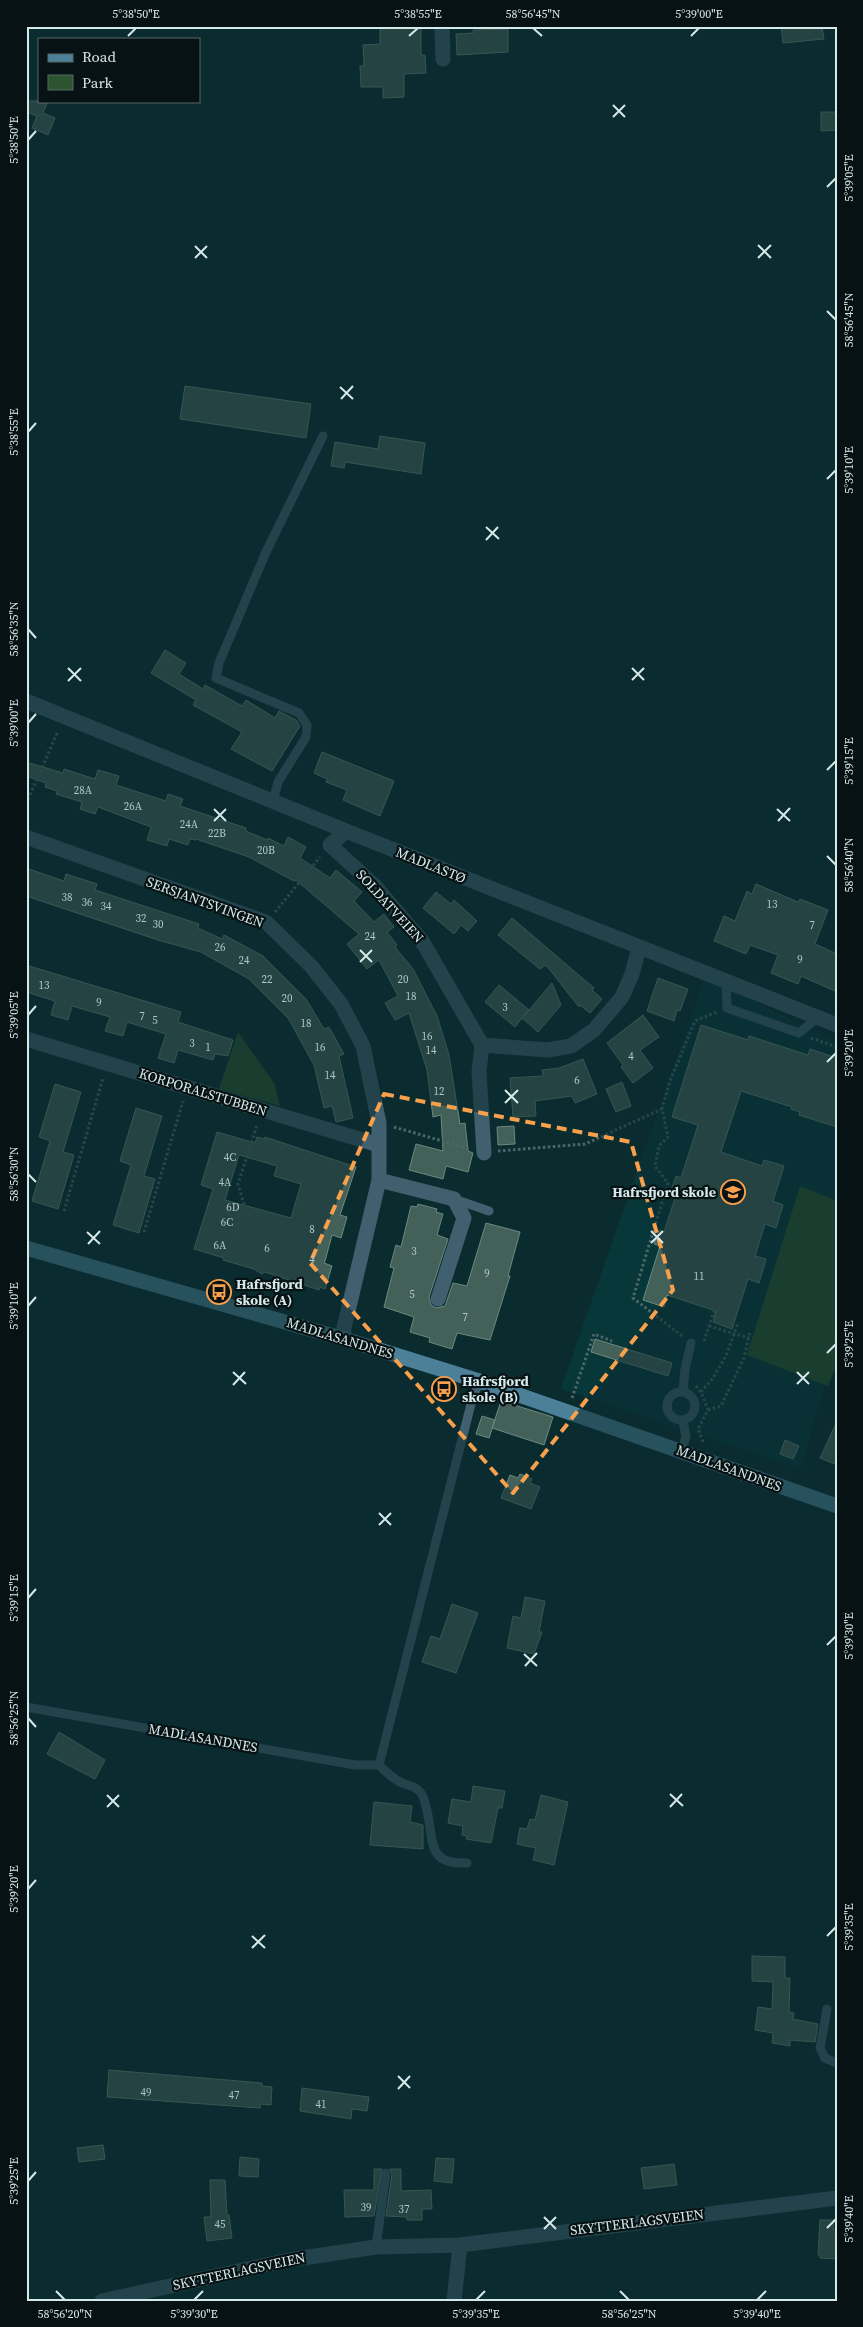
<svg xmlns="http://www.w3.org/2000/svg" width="863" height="2327" viewBox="0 0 863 2327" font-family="'Source Serif 4',serif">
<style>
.built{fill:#08373a}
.green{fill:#2b542f}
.building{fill:#446159;stroke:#6a897f;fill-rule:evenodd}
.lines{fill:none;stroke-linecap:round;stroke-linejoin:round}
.path{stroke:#4b676a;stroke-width:3;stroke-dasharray:2.5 2.5;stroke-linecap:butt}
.lane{stroke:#41606f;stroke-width:9}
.street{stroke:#41606f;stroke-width:15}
.secondary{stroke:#4c7f98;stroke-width:15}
.marked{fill:none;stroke:#f9a04c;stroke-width:4;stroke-dasharray:10 6;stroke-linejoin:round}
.ticks{fill:none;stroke:#d7e8ea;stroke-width:2}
.labels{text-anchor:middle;stroke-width:4.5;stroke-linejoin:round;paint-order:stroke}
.number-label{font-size:11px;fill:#b2c6c6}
.street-label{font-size:14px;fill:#d7e8ea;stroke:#061213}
.poi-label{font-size:14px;font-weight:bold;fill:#d7e8ea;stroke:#061213;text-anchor:start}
.neatline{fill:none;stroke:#d7e8ea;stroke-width:2}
.ticks-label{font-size:12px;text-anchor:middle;fill:#d7e8ea}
</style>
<rect width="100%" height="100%" fill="#0b2c2f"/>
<path class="built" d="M705,976L837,1043V1340L801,1469L561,1389Z"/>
<path class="green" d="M238,1032L274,1083L280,1106L219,1089Z
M800,1186L837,1201V1364L828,1386L747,1355Z"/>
<path class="building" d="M380,26H421V55H425L426,73L404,74V97L383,98V87H361L360,66H364L363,45L380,44Z
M781,26H822L824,39L783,43Z
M508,29V52L457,55L456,34L473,33V30Z
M26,101H48L43,113L55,118L48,135L32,128L37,116L26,112Z
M821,112H837V130L821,131Z
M185,386L311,404L306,438L180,419Z
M380,436L425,443L421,474L345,462L344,468L331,466L335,442L378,449Z
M165,650L186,663L179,674L203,689L205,685L242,706L246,700L275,718L279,711L296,720L300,726L272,771L231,749L242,732L193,705L196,700L151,673Z
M322,752L394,781L380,816L343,800L347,790L326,782L327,779L314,773Z
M26,762L63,773L64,769L95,779L98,770L119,776L116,785L166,801L168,794L183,799L180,806L246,828V831L267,840L268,838L284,846L288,837L306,847L300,858L330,878L336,870L362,892L354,901L374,922L384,914L394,927L387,932L397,945L395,947L413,969L437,1016L449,1055L460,1124L465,1123L468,1151L473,1153L468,1172L446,1166L443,1179L409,1170L416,1144L443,1151L441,1115L433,1117L427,1070L409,1013L395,1020L385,1003L398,996L379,960L367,969L347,944L359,934L296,880L294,881L249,857L196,839V840L190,839L188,845L169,839L167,846L147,840L151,827L98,807L95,814L80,809L82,802L56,794L57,791L45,787L46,783L26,776Z
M26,868L64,881L66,874L97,884L95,890L199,924L198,928L222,939L224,935L263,956L306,999L324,1029L329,1027L344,1054L339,1056L353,1118L336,1122L332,1106L324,1108L314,1065L288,1018L249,979L201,952L161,941L26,896Z
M756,884L798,902L800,899L828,910L815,944L837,954V992L801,976L798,984L771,973L778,955L750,945L746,954L714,941L724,916L735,921L747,891L752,894Z
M436,892L451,904L454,900L477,921L468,931L461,925L454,934L423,908Z
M512,918L594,988L592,990L602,999L590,1013L580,1005L579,1007L546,965L540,969L498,935Z
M26,965L181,1012L178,1022L233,1040L228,1056L215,1054L213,1060L178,1050L174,1063L158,1058L166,1034L127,1022L123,1036L105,1031L110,1017L72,1006L68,1020L51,1015L55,1001L26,992Z
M658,978L688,989L680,1011L677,1010L674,1021L647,1011Z
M552,983L561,1005L538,1032L522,1018L515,1027L485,1002L499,985L529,1010L523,1017Z
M643,1015L659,1037L640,1050L653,1068L633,1083L621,1067L623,1065L607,1043Z
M701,1025L748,1040L749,1036L808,1055L810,1049L837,1058V1127L799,1115L800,1112L791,1109L792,1107L741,1091L721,1152L762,1166L764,1160L784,1166L773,1201L783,1205L776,1228L765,1224L755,1256L766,1259L759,1283L748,1279L732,1329L713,1322L716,1311L667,1295L664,1307L643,1300L660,1246L654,1244L659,1230L664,1232L677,1192L671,1190L676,1176L681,1178L698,1125L672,1117Z
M583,1059L597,1094L575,1103L572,1096L535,1101L536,1116L513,1117L510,1078L543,1076L542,1070L559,1068Z
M622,1082L631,1106L616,1112L606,1089Z
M55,1084L81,1092L63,1152L74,1155L58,1209L32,1201L50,1141L39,1137Z
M136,1108L162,1116L144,1176L155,1179L139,1233L113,1225L131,1165L120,1161Z
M514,1126L515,1144L498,1145L497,1127Z
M217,1132L255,1143L257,1137L265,1139V1137L356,1167L340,1215L347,1217L341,1238L332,1235L325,1261L324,1263L332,1266L325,1289L320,1287L319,1290L265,1272L262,1274L254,1269L223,1260L224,1258L194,1249L213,1189L201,1185ZM239,1155L277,1166L274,1176L301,1184L291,1218L225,1200Z
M418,1204L437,1209L436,1212L443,1214L437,1235L448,1239L429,1297L431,1305L436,1308L445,1306L453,1283L467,1286L486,1223L520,1232L508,1276H510L490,1340L457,1333L452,1349L429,1342L430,1338L410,1332L414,1317L384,1307L394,1268L390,1267L396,1245L401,1247L411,1206L417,1207Z
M595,1339L672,1363L668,1376L591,1352Z
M501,1401L553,1417L544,1445L492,1428Z
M482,1416L495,1420L489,1438L476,1434Z
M837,1421V1465L820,1458Z
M785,1440L799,1446L793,1459L780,1454Z
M520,1474L532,1479L530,1483L540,1487L531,1509L501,1498L510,1475L518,1478Z
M525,1597L545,1601L539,1632H542L534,1654L507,1648L513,1616L521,1618Z
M452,1604L478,1613L456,1673L422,1662L431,1636L440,1639Z
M59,1732L105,1760L95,1779L47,1754Z
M473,1786L505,1791L502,1808H498L491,1843L466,1839L467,1836L462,1835L463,1826L448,1823L452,1799L471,1802Z
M541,1795L568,1802L554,1865L533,1860L536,1848L517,1844L520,1828L527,1829L530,1819L535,1820Z
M374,1802L412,1806L410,1822L423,1825V1849L370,1845Z
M752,1956L785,1957V1978H790L789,2012L794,2013L793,2019L818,2024L815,2042L790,2040V2046L772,2043L773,2033L755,2030L758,2007L772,2009L773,1982L752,1981Z
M109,2070L262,2083V2086L272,2087L271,2105L260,2104V2108L107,2097Z
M302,2088L369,2097L367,2111L352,2109L351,2119L300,2111Z
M103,2145L105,2159L79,2162L77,2148Z
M240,2157L259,2159L258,2177L239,2176Z
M436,2158L454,2159L452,2183L434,2181Z
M674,2164L677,2185L644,2189L641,2168Z
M374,2169H382L374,2216L345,2217L344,2190H374Z
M390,2169H401V2191L431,2190L432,2209H422V2220H407V2217L386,2216L392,2174Z
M210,2180H225L227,2215H229L232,2238L207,2241L204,2217H211Z
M820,2220H834L833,2229H837V2259L820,2258V2255H818Z"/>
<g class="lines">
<path class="path" d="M26,804L58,731
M275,912L320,857
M811,1038L837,1047
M394,1127L470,1149
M498,1151L585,1144L662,1109
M64,1211L103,1078
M144,1232L183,1101
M227,1257L244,1204L238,1184L257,1125
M709,1326L749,1338
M682,1336L633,1298L668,1183L655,1166L659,1146L668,1137L662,1109L670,1081L695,1021L717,1012
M704,1341L714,1311
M696,1386L701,1392L708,1410L698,1429L703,1442
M701,1392L713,1378L726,1356L738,1323
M572,1398L594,1334L612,1341
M708,1410L721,1406L744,1358L750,1332"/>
<path class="lane" d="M273,801L278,782L306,737L307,725L299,713L216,678L219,663L266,552L323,436
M726,981L727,1008L799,1033L818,1017
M454,1199L489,1211
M683,1392L685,1369L691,1343
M667 1406a14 14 0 1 1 28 0a14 14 0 1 1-28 0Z
M682,1451L686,1436L683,1421
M26,1707L355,1765H379
M467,1863C424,1865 435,1838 426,1807C425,1802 423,1793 418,1790C414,1786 406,1785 400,1782C392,1778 385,1771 379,1765L471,1404L479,1381
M827,2009L820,2048L825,2058L837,2063
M376,2247L386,2173"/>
<path class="street" d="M442,26L443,59
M26,701L346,831L837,1025
M346,831L330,845L375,886L422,941L482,1045L548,1050L571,1046L594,1030L622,997L632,974L639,948
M26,837L266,922L311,966L341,1004L363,1046L379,1123V1180L344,1328V1339
M26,1039L379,1145
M482,1045L479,1072L484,1153
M379,1180L454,1199L464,1218L438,1299
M102,2301L289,2260L376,2247L460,2245L837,2198
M454,2301L460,2245"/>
<path class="secondary" d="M26,1248L344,1339L479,1381L837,1506"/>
</g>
<path d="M0 0H863V2327H0ZM384,1094L631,1142L673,1290L513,1493L310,1263Z" fill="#0b2c2f" fill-opacity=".55" fill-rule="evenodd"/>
<path class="marked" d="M384,1094L631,1142L673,1290L513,1493L310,1263Z"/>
<path class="ticks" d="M533,28L542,36M128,36L136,28M409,36L418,28M691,36L699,28M613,105L625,117M613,117L625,105M28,140L36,131M827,187L836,178M758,245L771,258M195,246L207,258M195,258L207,246M758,258L771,245M827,311L836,320M340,387L353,399M341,399L353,386M28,432L36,423M827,479L836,470M486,527L499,539M486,540L498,527M28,629L36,638M68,668L81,681M632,668L644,680M632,680L644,668M68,681L81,668M28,723L36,714M827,770L836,761M214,809L226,821M777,809L790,821M214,821L226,809M778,821L790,808M827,856L836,865M360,950L372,962M360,962L372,950M28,1015L36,1006M827,1062L836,1053M505,1090L518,1103M505,1103L518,1090M28,1174L36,1182M651,1231L663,1243M87,1232L100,1244M651,1243L663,1231M88,1244L100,1231M28,1306L36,1297M827,1353L836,1344M233,1372L246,1384M797,1372L809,1384M797,1384L809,1372M233,1385L245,1372M379,1513L391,1525M379,1525L391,1513M28,1598L36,1589M827,1645L836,1636M524,1654L537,1666M525,1666L537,1653M28,1718L36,1727M670,1794L683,1806M107,1795L119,1807M107,1807L119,1795M670,1807L682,1794M28,1889L36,1880M252,1936L265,1948M827,1936L836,1927M252,1948L265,1935M398,2076L410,2088M398,2089L410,2076M28,2181L36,2172M544,2217L556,2229M827,2228L836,2219M544,2229L556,2217M56,2291L65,2300M620,2291L629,2300M194,2300L203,2291M476,2300L485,2291M757,2300L766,2291"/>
<defs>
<symbol id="school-ring" viewBox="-11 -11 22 22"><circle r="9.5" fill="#061213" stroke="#f9a04c" stroke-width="1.5"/><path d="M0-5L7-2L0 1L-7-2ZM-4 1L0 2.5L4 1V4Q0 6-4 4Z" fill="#f9a04c"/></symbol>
<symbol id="bus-ring" viewBox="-11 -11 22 22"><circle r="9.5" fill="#061213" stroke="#f9a04c" stroke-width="1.5"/><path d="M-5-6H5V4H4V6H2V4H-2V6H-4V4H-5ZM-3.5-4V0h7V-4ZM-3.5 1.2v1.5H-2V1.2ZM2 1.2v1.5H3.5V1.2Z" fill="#f9a04c"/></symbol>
</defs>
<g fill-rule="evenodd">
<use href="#school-ring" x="719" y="1178" width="28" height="28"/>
<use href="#bus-ring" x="205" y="1278" width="28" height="28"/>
<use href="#bus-ring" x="430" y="1375" width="28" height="28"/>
</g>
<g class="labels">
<g class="number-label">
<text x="83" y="794">28A</text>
<text x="133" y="810">26A</text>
<text x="189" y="828">24A</text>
<text x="217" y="837">22B</text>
<text x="266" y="854">20B</text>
<text x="67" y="901">38</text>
<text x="87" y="906">36</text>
<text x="772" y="908">13</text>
<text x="106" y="910">34</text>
<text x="141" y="922">32</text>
<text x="158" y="928">30</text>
<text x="812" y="929">7</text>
<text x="370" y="940">24</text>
<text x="220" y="951">26</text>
<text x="800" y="963">9</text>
<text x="244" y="964">24</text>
<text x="267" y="983">22</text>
<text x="403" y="983">20</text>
<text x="44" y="989">13</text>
<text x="411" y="1000">18</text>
<text x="287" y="1002">20</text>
<text x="99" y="1006">9</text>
<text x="505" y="1011">3</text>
<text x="142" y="1020">7</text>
<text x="155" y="1024">5</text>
<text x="306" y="1027">18</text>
<text x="427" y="1040">16</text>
<text x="192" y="1047">3</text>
<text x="208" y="1051">1</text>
<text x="320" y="1051">16</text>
<text x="431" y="1054">14</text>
<text x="631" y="1060">4</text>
<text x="330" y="1079">14</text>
<text x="577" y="1084">6</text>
<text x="439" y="1095">12</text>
<text x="230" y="1161">4C</text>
<text x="225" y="1186">4A</text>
<text x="233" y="1211">6D</text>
<text x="227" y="1226">6C</text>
<text x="312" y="1233">8</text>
<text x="220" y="1249">6A</text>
<text x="267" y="1252">6</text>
<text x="414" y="1255">3</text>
<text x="312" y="1263">4</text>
<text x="487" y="1277">9</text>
<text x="699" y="1280">11</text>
<text x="412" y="1298">5</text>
<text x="465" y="1321">7</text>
<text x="146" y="2096">49</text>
<text x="234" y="2099">47</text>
<text x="321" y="2108">41</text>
<text x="366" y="2211">39</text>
<text x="404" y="2213">37</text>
<text x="220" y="2228">45</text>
</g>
<g class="street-label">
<text transform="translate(431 865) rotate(22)" y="5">MADLASTØ</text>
<text transform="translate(205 902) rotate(20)" y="5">SERSJANTSVINGEN</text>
<text transform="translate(390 906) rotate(48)" y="5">SOLDATVEIEN</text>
<text transform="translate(203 1092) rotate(17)" y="5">KORPORALSTUBBEN</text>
<text transform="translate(340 1338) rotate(17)" y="5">MADLASANDNES</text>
<text transform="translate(729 1468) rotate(20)" y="5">MADLASANDNES</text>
<text transform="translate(203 1738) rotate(10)" y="5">MADLASANDNES</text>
<text transform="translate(637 2222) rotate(-7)" y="5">SKYTTERLAGSVEIEN</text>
<text transform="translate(239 2271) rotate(-12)" y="5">SKYTTERLAGSVEIEN</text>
</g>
<g class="poi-label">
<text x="716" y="1197" text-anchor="end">Hafrsfjord skole</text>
<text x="236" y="1289">Hafrsfjord<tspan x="236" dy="16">skole (A)</tspan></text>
<text x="462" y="1386">Hafrsfjord<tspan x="462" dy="16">skole (B)</tspan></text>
</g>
</g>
<rect width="863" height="2327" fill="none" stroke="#061213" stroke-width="55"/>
<rect x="38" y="38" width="162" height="65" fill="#061213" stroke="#5a6869"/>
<rect x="48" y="54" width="25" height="8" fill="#4c7f98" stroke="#5a6869"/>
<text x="82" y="62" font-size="15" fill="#d7e8ea">Road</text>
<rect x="48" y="75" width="25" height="15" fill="#2b542f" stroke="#5a6869"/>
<text x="82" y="88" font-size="15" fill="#d7e8ea">Park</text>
<rect x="28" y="28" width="808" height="2272" class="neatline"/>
<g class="ticks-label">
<text x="136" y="18">5°38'50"E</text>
<text x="418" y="18">5°38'55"E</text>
<text x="533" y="18">58°56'45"N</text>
<text x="699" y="18">5°39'00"E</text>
<text transform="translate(14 140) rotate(-90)" y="4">5°38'50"E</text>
<text transform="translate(849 178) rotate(-90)" y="4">5°39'05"E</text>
<text transform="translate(849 320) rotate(-90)" y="4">58°56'45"N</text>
<text transform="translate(14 432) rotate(-90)" y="4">5°38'55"E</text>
<text transform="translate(849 470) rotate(-90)" y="4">5°39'10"E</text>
<text transform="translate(14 629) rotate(-90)" y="4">58°56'35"N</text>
<text transform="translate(14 723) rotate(-90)" y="4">5°39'00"E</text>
<text transform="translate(849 761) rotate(-90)" y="4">5°39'15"E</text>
<text transform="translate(849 865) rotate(-90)" y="4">58°56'40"N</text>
<text transform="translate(14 1015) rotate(-90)" y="4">5°39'05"E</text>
<text transform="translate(849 1053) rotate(-90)" y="4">5°39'20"E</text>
<text transform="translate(14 1174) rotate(-90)" y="4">58°56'30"N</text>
<text transform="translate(14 1306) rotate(-90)" y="4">5°39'10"E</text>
<text transform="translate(849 1344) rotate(-90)" y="4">5°39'25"E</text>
<text transform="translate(14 1598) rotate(-90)" y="4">5°39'15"E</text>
<text transform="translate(849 1636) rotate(-90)" y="4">5°39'30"E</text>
<text transform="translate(14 1718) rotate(-90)" y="4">58°56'25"N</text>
<text transform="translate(14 1889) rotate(-90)" y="4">5°39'20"E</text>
<text transform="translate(849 1927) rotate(-90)" y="4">5°39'35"E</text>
<text transform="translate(14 2181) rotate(-90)" y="4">5°39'25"E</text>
<text transform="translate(849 2219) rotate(-90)" y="4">5°39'40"E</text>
<text x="65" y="2318">58°56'20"N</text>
<text x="194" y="2318">5°39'30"E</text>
<text x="476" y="2318">5°39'35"E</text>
<text x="629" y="2318">58°56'25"N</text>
<text x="757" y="2318">5°39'40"E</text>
</g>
</svg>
